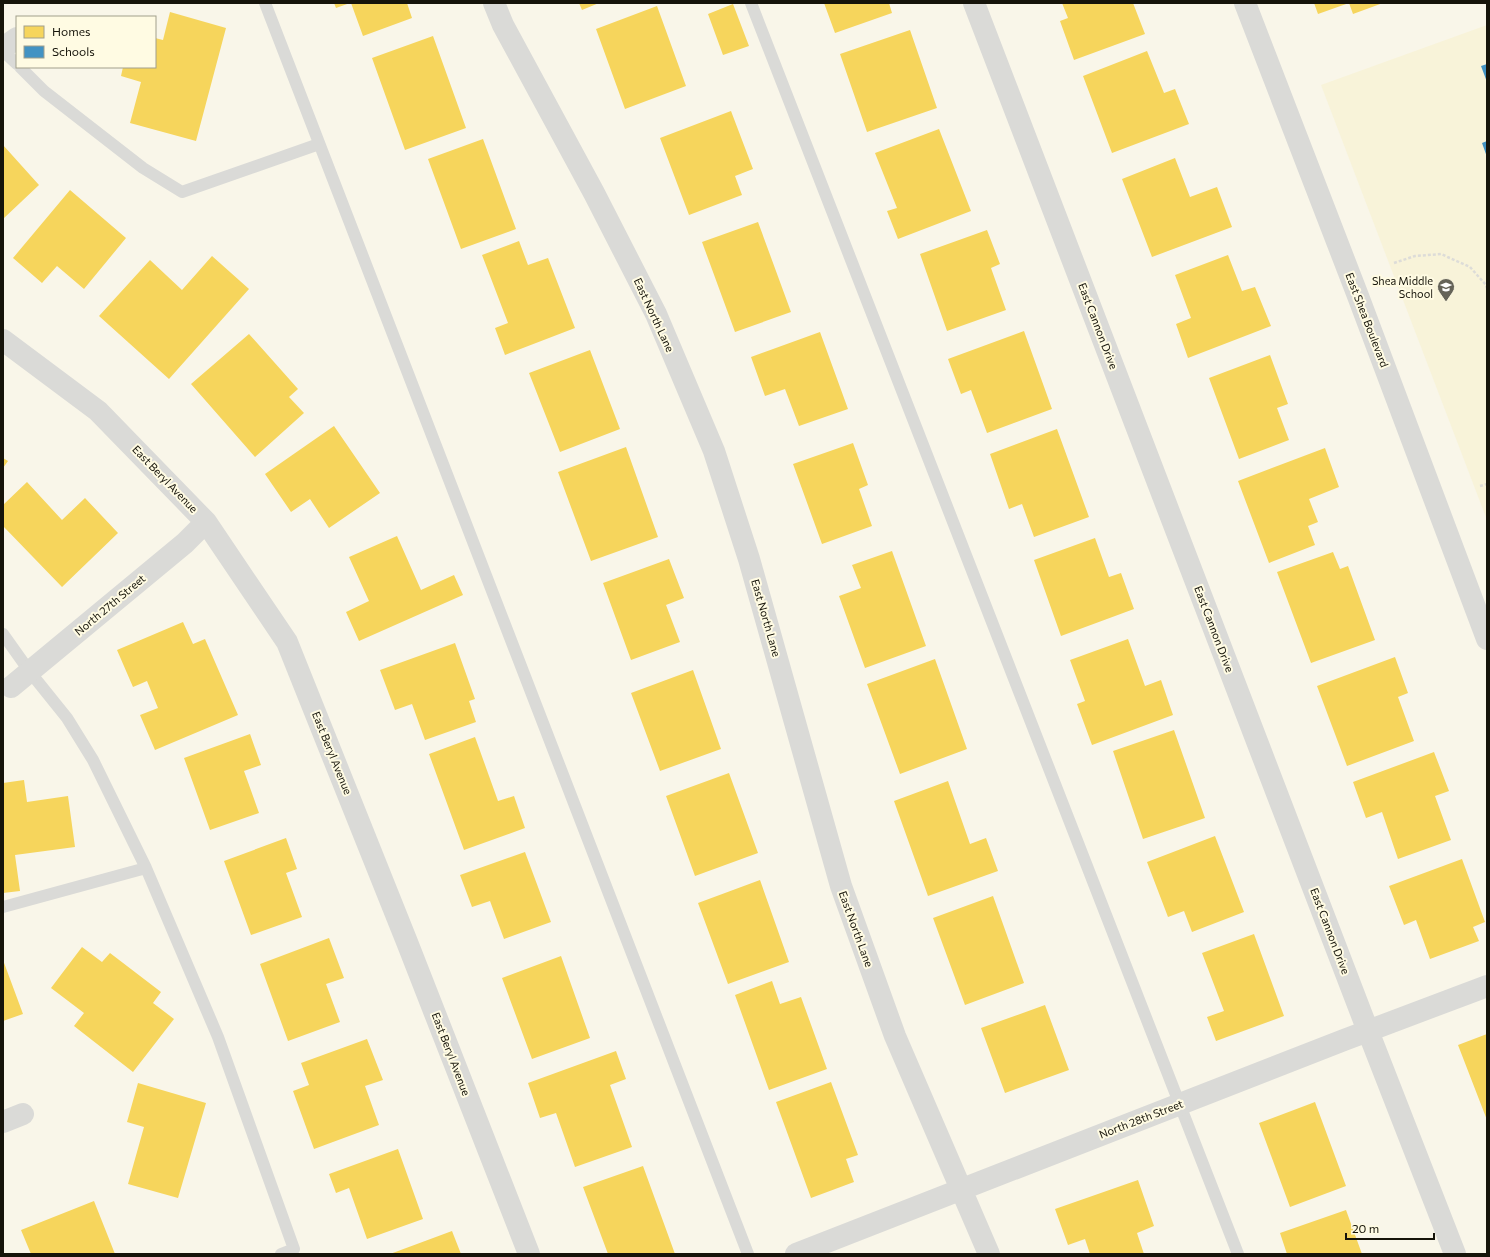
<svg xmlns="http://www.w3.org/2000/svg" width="1490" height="1257" viewBox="0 0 1490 1257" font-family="Commissioner,sans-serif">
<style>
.built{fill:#f8f3d9}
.homes{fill:#f6d55c}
.schools{fill:#4393c3}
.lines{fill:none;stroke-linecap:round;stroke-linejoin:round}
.path{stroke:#dddcd8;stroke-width:2.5;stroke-dasharray:3 2;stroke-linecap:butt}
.lane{stroke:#dadad7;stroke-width:12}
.street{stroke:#dadad7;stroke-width:22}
.secondary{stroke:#dadad7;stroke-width:22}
.labels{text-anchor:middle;stroke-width:4;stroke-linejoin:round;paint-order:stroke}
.poi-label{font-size:11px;fill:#16140a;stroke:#fffbe3;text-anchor:end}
.street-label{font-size:11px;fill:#16140a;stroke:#fffbe3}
</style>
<rect width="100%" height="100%" fill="#f9f6e9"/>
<path class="built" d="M1487,25V520L1321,85Z"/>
<path class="homes" d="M334,3H350L336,8Z
M351,3H407L412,18L363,36Z
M579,3H599L582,10Z
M824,3H889L892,13L835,33Z
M1062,3H1133L1145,34L1074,60L1060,21L1068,18Z
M1314,3H1383L1353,14L1349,3L1318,14Z
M733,4L749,46L723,55L708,14Z
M657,6L686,86L625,109L596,29Z
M170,12L226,28L196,141L130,123L141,82L121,76L123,67H155V38L163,40Z
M910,30L937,108L867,132L840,54Z
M433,36L466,128L405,150L372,58Z
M1147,51L1164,93L1175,89L1189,124L1112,153L1083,76Z
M731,111L753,169L735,176L742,195L689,215L660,138Z
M939,129L971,211L898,239L887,211L897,208L875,153Z
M483,139L516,229L461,249L428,159Z
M3,145L39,185L3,219Z
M1175,158L1190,197L1217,187L1232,227L1152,257L1122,179Z
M70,190L126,238L84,289L57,266L42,283L13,258Z
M758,222L791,312L735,332L702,242Z
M987,230L1000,264L991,268L1006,310L947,331L920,254Z
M519,241L528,265L548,258L575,328L505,355L495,328L508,323L482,255Z
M1228,255L1242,291L1255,287L1271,326L1188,358L1176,324L1191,318L1175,275Z
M212,256L249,289L169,379L99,316L150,260L182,290Z
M1024,331L1052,409L987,433L971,390L961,394L948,359Z
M820,332L848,409L799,426L785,389L765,396L751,357Z
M249,334L298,389L289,397L304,413L255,457L191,384Z
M590,350L620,429L560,452L529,373Z
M1270,355L1288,404L1277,408L1289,440L1239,459L1209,378Z
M334,426L380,493L329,528L310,499L291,512L265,474Z
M1057,429L1089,517L1034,537L1022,504L1009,509L990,454Z
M853,443L868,485L859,489L872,526L822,544L793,464Z
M626,447L658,537L591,561L558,472Z
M1325,448L1339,487L1309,499L1318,522L1308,526L1315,545L1269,563L1238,481Z
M3,458L8,461L3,468Z
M27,482L62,520L85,498L118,533L62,587L3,526V505Z
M397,536L421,590L454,575L463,595L359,641L346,612L369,601L349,557Z
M1095,538L1109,577L1121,573L1134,609L1061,636L1034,560Z
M892,551L926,646L865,668L839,596L861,588L852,565Z
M1333,552L1340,569L1348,566L1375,640L1311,663L1277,572Z
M669,559L684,598L666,605L680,642L631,660L603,583Z
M183,622L193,644L205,639L238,715L155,750L140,715L158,708L147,681L133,687L117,650Z
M1128,639L1145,686L1161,680L1173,715L1092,745L1077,704L1085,701L1070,660Z
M455,643L475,699L469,701L476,722L425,740L412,704L395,710L380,670Z
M1395,657L1408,693L1398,697L1414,741L1347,766L1317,686Z
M935,659L967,749L900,774L867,684Z
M693,670L721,749L660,771L631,693Z
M1174,730L1205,818L1143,839L1113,751Z
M250,734L261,765L244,771L259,813L210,830L184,758Z
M475,737L498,801L514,796L525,828L464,850L429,754Z
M1434,752L1449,791L1435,796L1451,840L1398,859L1382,812L1366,818L1353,782Z
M729,773L758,853L695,876L666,796Z
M24,780L27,802L68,796L75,847L15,855L20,891L3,893V783Z
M948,781L970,844L986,838L998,871L928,896L894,801Z
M1215,836L1244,912L1192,932L1184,911L1168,917L1147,862Z
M286,838L297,869L286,873L302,917L251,935L224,861Z
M525,852L551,922L504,939L490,901L472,907L460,875Z
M1462,859L1485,922L1473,927L1479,941L1430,959L1416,920L1404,925L1389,886Z
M760,880L789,962L728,984L698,903Z
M993,896L1024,983L965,1005L933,918Z
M1254,934L1284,1016L1216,1041L1207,1017L1224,1011L1202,953Z
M329,938L344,978L326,984L340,1022L288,1041L260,964Z
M82,947L102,962L110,953L161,992L153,1003L174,1019L133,1072L74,1026L84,1013L51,988Z
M561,956L590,1038L532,1059L502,978Z
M3,960L23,1014L3,1021Z
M772,981L780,1004L801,997L827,1069L769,1090L735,995Z
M1045,1005L1069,1070L1005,1093L981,1028Z
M1487,1034V1120L1458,1045Z
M367,1039L383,1080L365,1086L379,1125L314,1149L293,1091L309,1085L301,1063Z
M616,1051L626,1079L610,1085L632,1147L575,1167L556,1113L540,1118L528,1083Z
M831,1082L858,1155L846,1159L854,1182L811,1198L776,1102Z
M138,1083L206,1103L178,1198L128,1184L144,1127L127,1122Z
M1315,1102L1346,1186L1290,1207L1259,1123Z
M398,1149L423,1219L367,1239L349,1188L336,1193L329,1174Z
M643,1166L675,1254H608L583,1187Z
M1138,1180L1154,1226L1137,1233L1144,1254H1090L1085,1239L1068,1245L1055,1209Z
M94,1201L115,1254H31L21,1230Z
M1346,1210L1362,1254H1287L1280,1233Z
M452,1231L461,1254H390Z"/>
<path class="schools" d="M1487,64V82L1481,66Z
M1487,141V157L1482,143Z"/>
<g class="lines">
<path class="path" d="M1394,263L1415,256L1441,254L1470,267L1486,285L1487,288
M1480,486L1487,484"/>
<path class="lane" d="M265,3L748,1254
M751,3L1238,1254
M3,51L17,64
M20,67L44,91L143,168L182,192L319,144
M3,634L30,672L67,718L93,760L146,868L218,1037L294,1249L281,1254
M3,907L146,868"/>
<path class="street" d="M494,3L503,25L594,193L656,314L714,451L749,559L841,886L895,1036L989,1254
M974,3L1368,1031L1455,1254
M3,48L17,38
M3,340L98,411L206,522L287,642L407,942L529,1254
M11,687L185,543L206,522
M3,1122L23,1114
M796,1254L1344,1040L1487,986"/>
<path class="secondary" d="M1245,3L1358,296L1487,639"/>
</g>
<defs>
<symbol id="school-pin" viewBox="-11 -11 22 30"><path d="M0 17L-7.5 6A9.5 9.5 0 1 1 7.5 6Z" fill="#656358" stroke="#fffbe3"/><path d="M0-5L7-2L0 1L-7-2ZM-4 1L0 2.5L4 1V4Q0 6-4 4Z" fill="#fff"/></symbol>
</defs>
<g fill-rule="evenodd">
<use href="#school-pin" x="1436" y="277" width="20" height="27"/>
</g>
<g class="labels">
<g class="poi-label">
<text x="1433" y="285">Shea Middle<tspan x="1433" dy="13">School</tspan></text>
</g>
<g class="street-label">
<text transform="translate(654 315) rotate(65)" y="4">East North Lane</text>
<text transform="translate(1367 320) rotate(69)" y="4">East Shea Boulevard</text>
<text transform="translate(1098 326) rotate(69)" y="4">East Cannon Drive</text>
<text transform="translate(165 479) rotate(46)" y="4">East Beryl Avenue</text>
<text transform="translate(110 605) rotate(-40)" y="4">North 27th Street</text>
<text transform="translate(766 618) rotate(74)" y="4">East North Lane</text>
<text transform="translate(1214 629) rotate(69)" y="4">East Cannon Drive</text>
<text transform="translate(332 753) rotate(68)" y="4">East Beryl Avenue</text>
<text transform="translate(856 929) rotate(70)" y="4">East North Lane</text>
<text transform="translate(1330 931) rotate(69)" y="4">East Cannon Drive</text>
<text transform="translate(451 1054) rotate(69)" y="4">East Beryl Avenue</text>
<text transform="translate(1141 1119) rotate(-21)" y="4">North 28th Street</text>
</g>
</g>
<rect width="1490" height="1257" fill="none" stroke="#16140a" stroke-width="8"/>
<rect x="16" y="16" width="140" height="52" fill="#fffbe3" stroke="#a29f8c"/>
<rect x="24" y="26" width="20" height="12" fill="#f6d55c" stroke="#a29f8c"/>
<text x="52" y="36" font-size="12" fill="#16140a">Homes</text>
<rect x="24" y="46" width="20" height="12" fill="#4393c3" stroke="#a29f8c"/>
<text x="52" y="56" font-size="12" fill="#16140a">Schools</text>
<path d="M1346 1233v6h88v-6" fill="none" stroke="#16140a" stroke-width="2"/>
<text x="1352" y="1233" font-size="12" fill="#16140a" stroke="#fffbe3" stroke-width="3" paint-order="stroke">20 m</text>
</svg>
